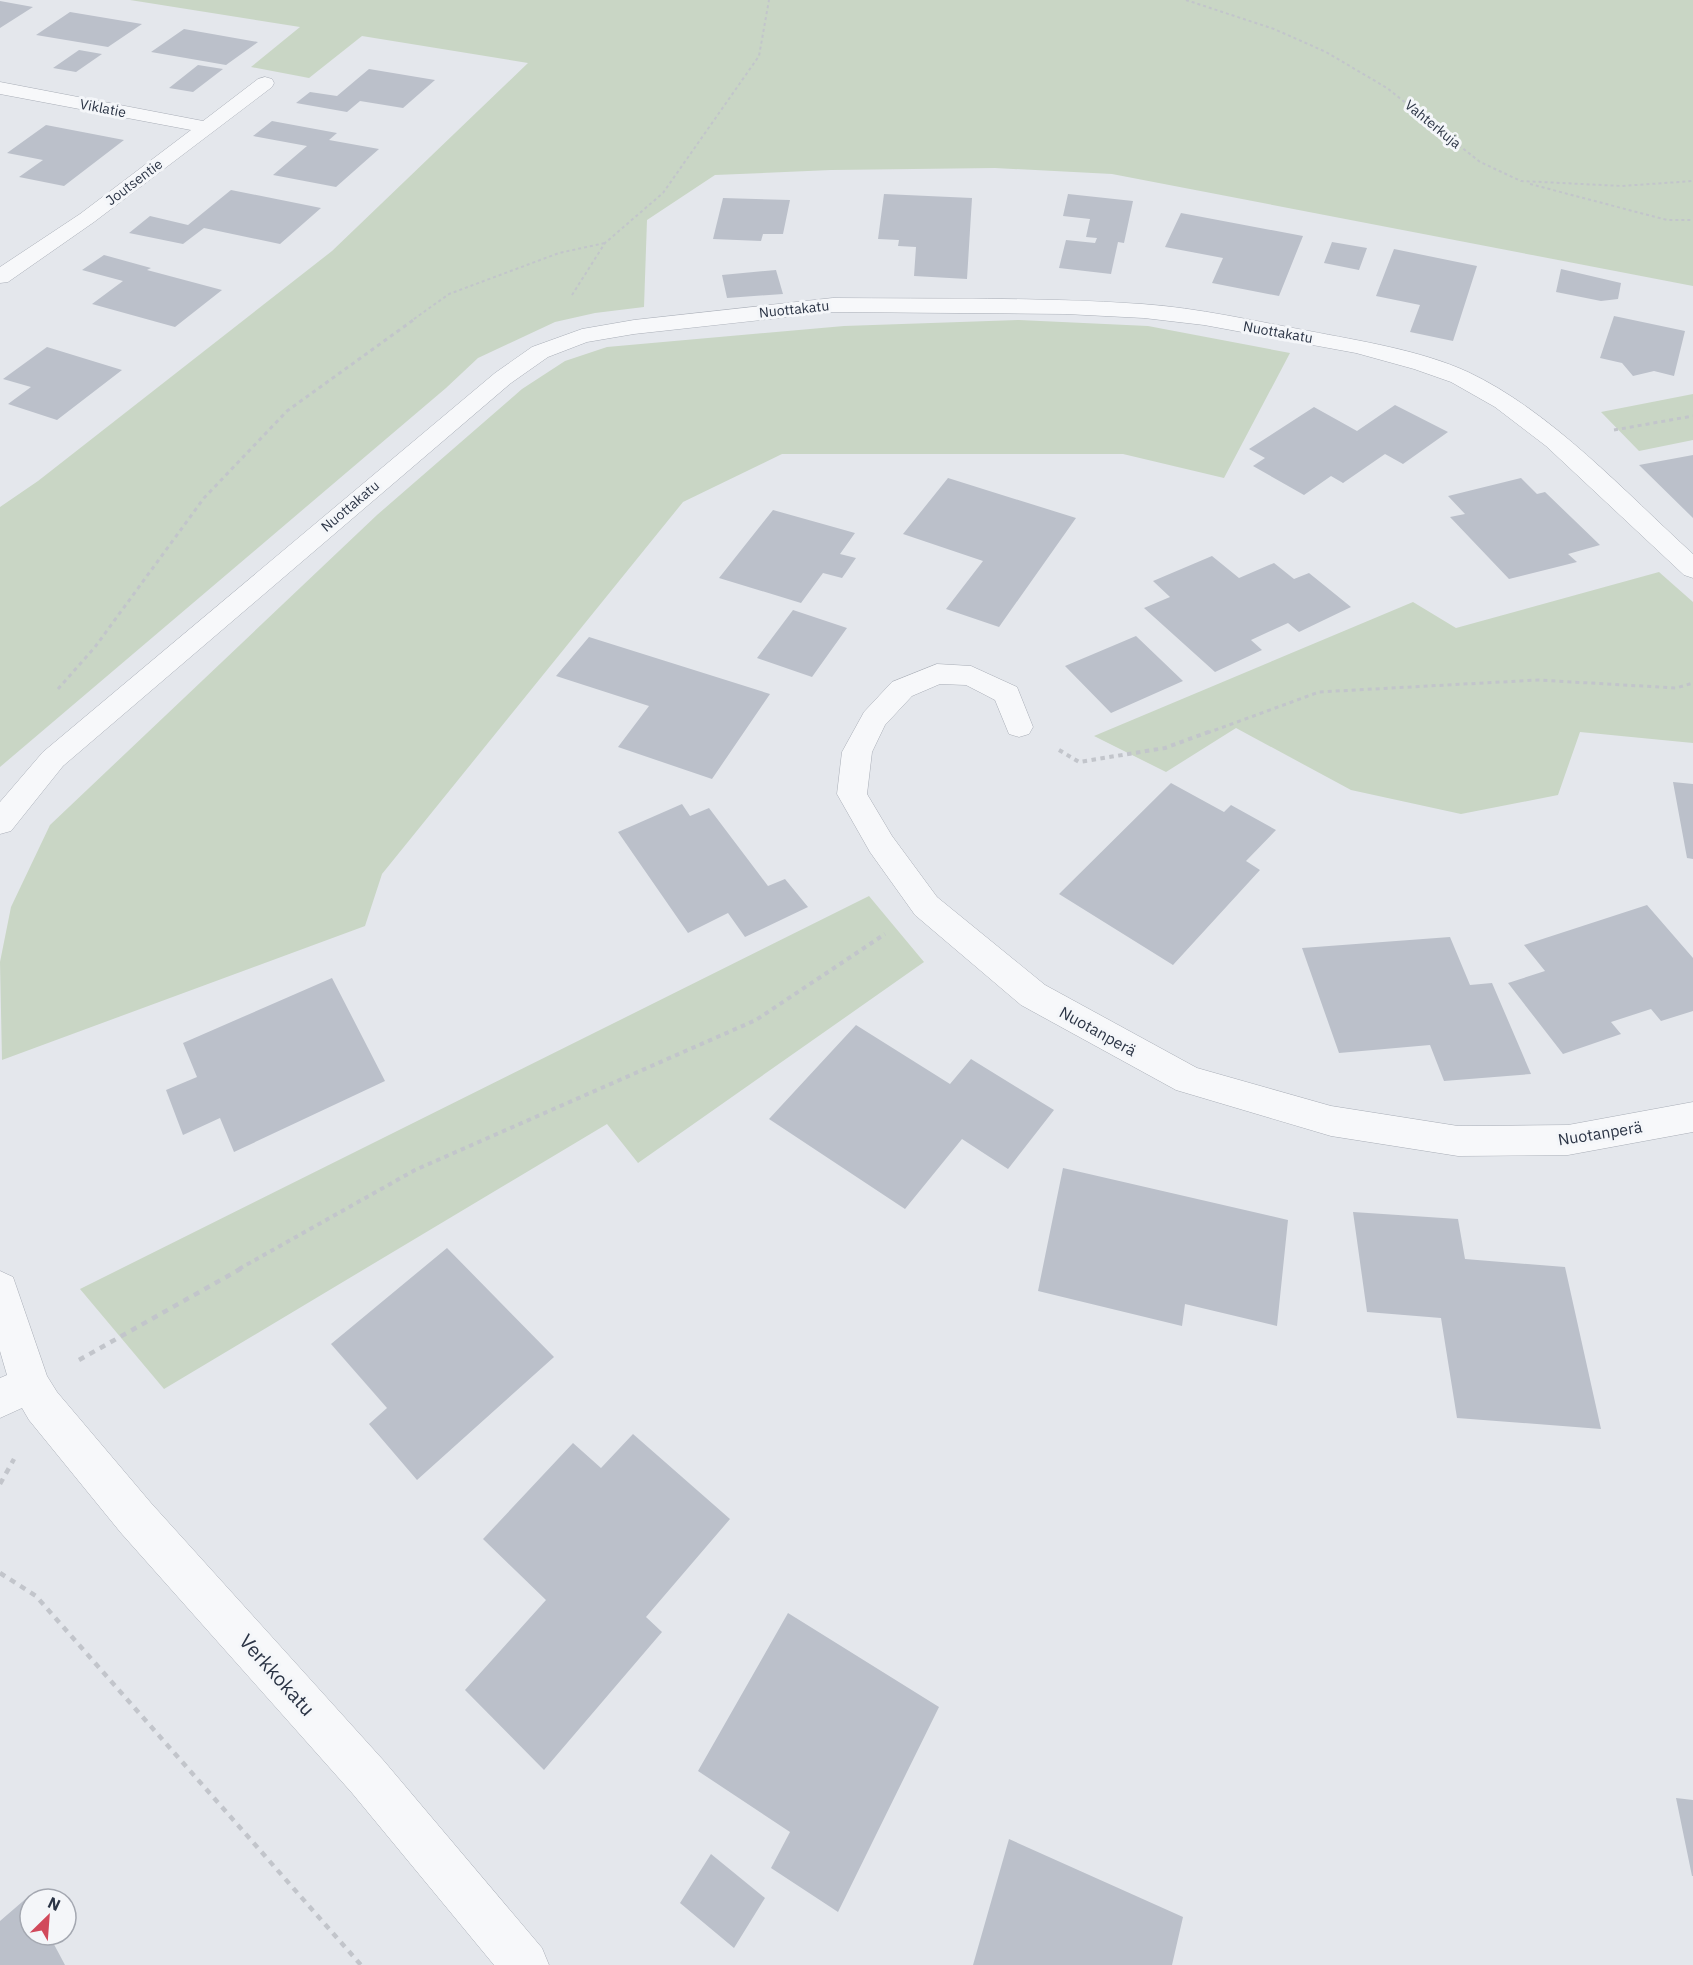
<svg xmlns="http://www.w3.org/2000/svg" width="1693" height="1965" viewBox="0 0 1693 1965" font-family="'IBM Plex Sans',sans-serif">
<style>
.green{fill:#c9d6c5}
.building{fill:#bbc0ca}
.lines{fill:none;stroke-linecap:round;stroke-linejoin:round}
.street-casing{stroke:#a9aeb7;stroke-width:1}
.path-far3{stroke:#c2c5cb;stroke-width:2;stroke-dasharray:3 3;stroke-linecap:butt}
.path-far2{stroke:#c2c5cb;stroke-width:3;stroke-dasharray:4 4;stroke-linecap:butt}
.path-far1{stroke:#c2c5cb;stroke-width:4;stroke-dasharray:4.5 4.5;stroke-linecap:butt}
.path{stroke:#c2c5cb;stroke-width:4.5;stroke-dasharray:6 6;stroke-linecap:butt}
.street{fill:#f7f8fa;fill-rule:evenodd}
.labels{text-anchor:middle;stroke-width:6;stroke-linejoin:round;paint-order:stroke}
.far-street-label{font-size:14px;fill:#2b3445;stroke:#f4f6f9}
.street-label{font-size:16px;fill:#2b3445;stroke:#f4f6f9}
.near-street-label{font-size:20px;fill:#2b3445;stroke:#f4f6f9}
</style>
<rect width="100%" height="100%" fill="#e4e7ec"/>
<path class="green" d="M130,0H1693V286L1112,174L995,168L831,170L715,175L647,220L644,307L595,313L555,322L478,358L446,388L0,767V507L38,481L332,251L528,63L362,36L309,78L251,67L300,27Z
M1019,320L1148,326L1290,353L1224,478L1123,454H782L683,502L382,874L365,926L2,1060L0,962L11,907L50,825L377,515L522,389L565,361L607,347L844,326Z
M1693,394V440L1639,451L1601,412Z
M1659,572L1693,602V743L1580,732L1558,795L1461,814L1351,790L1236,728L1166,772L1094,736L1413,602L1456,628Z
M869,896L924,962L638,1163L607,1124L164,1389L80,1289Z"/>
<path class="building" d="M0,1L33,7L0,28Z
M70,12L142,24L108,47L36,35Z
M184,29L258,42L226,65L151,52Z
M79,50L102,54L76,72L53,68Z
M198,65L223,69L193,92L169,88Z
M369,69L435,80L403,108L360,101L347,112L296,103L310,92L337,96Z
M272,121L337,133L329,140L379,149L336,187L273,175L307,146L253,136Z
M46,125L124,140L64,186L19,177L43,160L7,153Z
M231,190L321,208L280,244L204,228L183,244L129,233L150,216L188,225Z
M884,194L972,198L967,279L914,276L916,247L898,246L899,240L878,239Z
M1068,194L1133,201L1124,243L1118,242L1111,274L1059,268L1066,240L1095,243L1097,238L1086,237L1090,219L1063,216Z
M723,198L790,200L783,234H763L761,241L713,239Z
M1181,213L1303,236L1279,296L1212,283L1223,258L1165,247Z
M1332,242L1367,248L1359,270L1324,263Z
M1394,249L1477,266L1453,341L1410,332L1420,305L1376,296Z
M104,255L151,268L147,270L222,290L175,327L92,304L123,281L82,270Z
M1561,269L1621,283L1618,299L1601,301L1556,292Z
M776,270L783,294L727,298L722,275Z
M1614,316L1685,331L1674,376L1654,371L1633,376L1622,363L1600,358Z
M47,347L122,370L57,420L8,404L31,387L3,379Z
M1395,405L1448,432L1403,464L1385,454L1343,483L1331,476L1304,495L1253,466L1265,458L1249,449L1314,407L1357,431Z
M1693,455V518L1639,465Z
M948,478L1076,518L999,627L946,609L983,561L903,534Z
M1521,478L1537,494L1545,492L1600,545L1568,554L1577,562L1509,579L1450,517L1465,514L1448,496Z
M773,510L855,533L840,554L856,558L842,578L823,573L801,603L719,578Z
M1212,556L1239,578L1274,563L1294,579L1309,573L1351,607L1299,632L1288,623L1251,640L1262,650L1215,672L1144,608L1170,597L1153,581Z
M793,610L847,628L812,677L757,658Z
M1136,636L1183,681L1111,713L1065,666Z
M589,637L770,694L712,779L618,747L649,706L556,676Z
M1673,782L1693,784V859L1687,858Z
M1171,783L1224,812L1231,805L1276,830L1246,861L1260,870L1173,965L1059,894Z
M682,804L690,816L709,808L768,886L785,879L808,907L745,937L728,913L688,933L618,832Z
M1647,905L1693,958V1011L1661,1021L1651,1009L1611,1022L1621,1034L1563,1054L1508,983L1545,971L1524,945Z
M1450,937L1470,985L1492,983L1531,1074L1444,1081L1430,1045L1339,1053L1302,948Z
M332,978L385,1081L234,1152L220,1118L183,1135L166,1090L197,1077L183,1043Z
M856,1025L950,1084L971,1059L1054,1110L1008,1169L962,1139L905,1209L769,1119Z
M1063,1168L1288,1220L1277,1326L1185,1304L1182,1326L1038,1291Z
M1353,1212L1458,1219L1465,1259L1565,1267L1601,1429L1457,1418L1441,1318L1367,1312Z
M447,1248L554,1357L417,1480L369,1424L387,1408L331,1344Z
M633,1434L730,1519L646,1617L662,1632L544,1770L465,1690L546,1600L483,1539L573,1443L601,1468Z
M788,1613L939,1707L838,1912L771,1868L790,1832L698,1771Z
M1676,1798L1693,1800V1876H1692Z
M1009,1839L1183,1917L1172,1965H973Z
M711,1854L765,1898L734,1948L680,1903Z
M29,1896L30,1935H49L65,1965H0V1921Z"/>
<g class="lines">
<defs>
<path id="street" d="M265,77L272,79L274,83L272,87L94,222L8,282L0,283V267L80,214L191,130L0,94V82L203,121L258,79Z
M833,298C936,299 1040,297 1142,304C1199,308 1254,321 1309,331C1360,341 1420,350 1468,372C1551,411 1626,493 1693,554V578L1684,575L1546,446L1495,407L1451,382L1414,369L1356,353L1204,325L1144,318L1066,314L833,312L634,334L587,342L548,357L511,383L63,766L11,831L0,834V802L43,752L495,373L532,347L582,329L634,320Z
M937,664L971,666L1017,687L1033,727L1029,734L1019,737L1009,734L995,700L966,685L940,684L912,696L885,725L872,752L867,794L892,836L937,897L1045,985L1197,1068L1331,1106L1458,1126L1568,1125L1693,1102V1132L1568,1155L1458,1156L1331,1136L1176,1090L1021,1005L915,915L870,852L837,794L842,752L864,712L892,682Z
M0,1271L13,1277L47,1376L57,1392L151,1503L384,1761L542,1948L549,1965H494L352,1793L121,1533L29,1420L22,1408L0,1418V1378L7,1375L0,1351Z"/>
</defs>
<use href="#street" class="street-casing"/>
<path class="path-far3" d="M1186,0L1274,29L1326,52L1387,88L1480,162L1521,181L1622,186L1693,181
M1530,184L1667,220H1693
M572,295L605,243L663,193L759,56L769,0
M414,319L449,294L559,253L605,243"/>
<path class="path-far2" d="M1614,430L1693,416
M58,689L95,647L204,498L287,411L416,318
M1207,733L1319,692L1538,680L1676,688L1693,683"/>
<path class="path-far1" d="M1059,750L1079,762L1165,748L1211,731
M239,1269L415,1170L756,1020L885,934"/>
<path class="path" d="M79,1360L242,1268
M0,1484L14,1459
M0,1573L36,1596L361,1965"/>
<use href="#street" class="street"/>
</g>
<g class="labels">
<g class="far-street-label">
<text transform="translate(103 108) rotate(11)" y="5">Viklatie</text>
<text transform="translate(1433 124) rotate(39)" y="5">Vahterkuja</text>
<text transform="translate(134 182) rotate(-37)" y="5">Joutsentie</text>
<text transform="translate(794 309) rotate(-6)" y="5">Nuottakatu</text>
<text transform="translate(1278 332) rotate(10)" y="5">Nuottakatu</text>
<text transform="translate(350 506) rotate(-40)" y="5">Nuottakatu</text>
</g>
<g class="street-label">
<text transform="translate(1098 1031) rotate(29)" y="6">Nuotanperä</text>
<text transform="translate(1600 1133) rotate(-9)" y="6">Nuotanperä</text>
</g>
<g class="near-street-label">
<text transform="translate(277 1675) rotate(48)" y="7">Verkkokatu</text>
</g>
</g>
<g transform="translate(48 1917) rotate(25)"><circle r="28" fill="#f4f6f9" stroke="#a4a8b1" stroke-width="1.5"/>
<path d="M0-4.5L10 22L0 15L-10 22Z" fill="#d1495b"/>
<text y="-9" font-size="16" font-weight="bold" text-anchor="middle" fill="#2b3445">N</text>
</g>
</svg>
